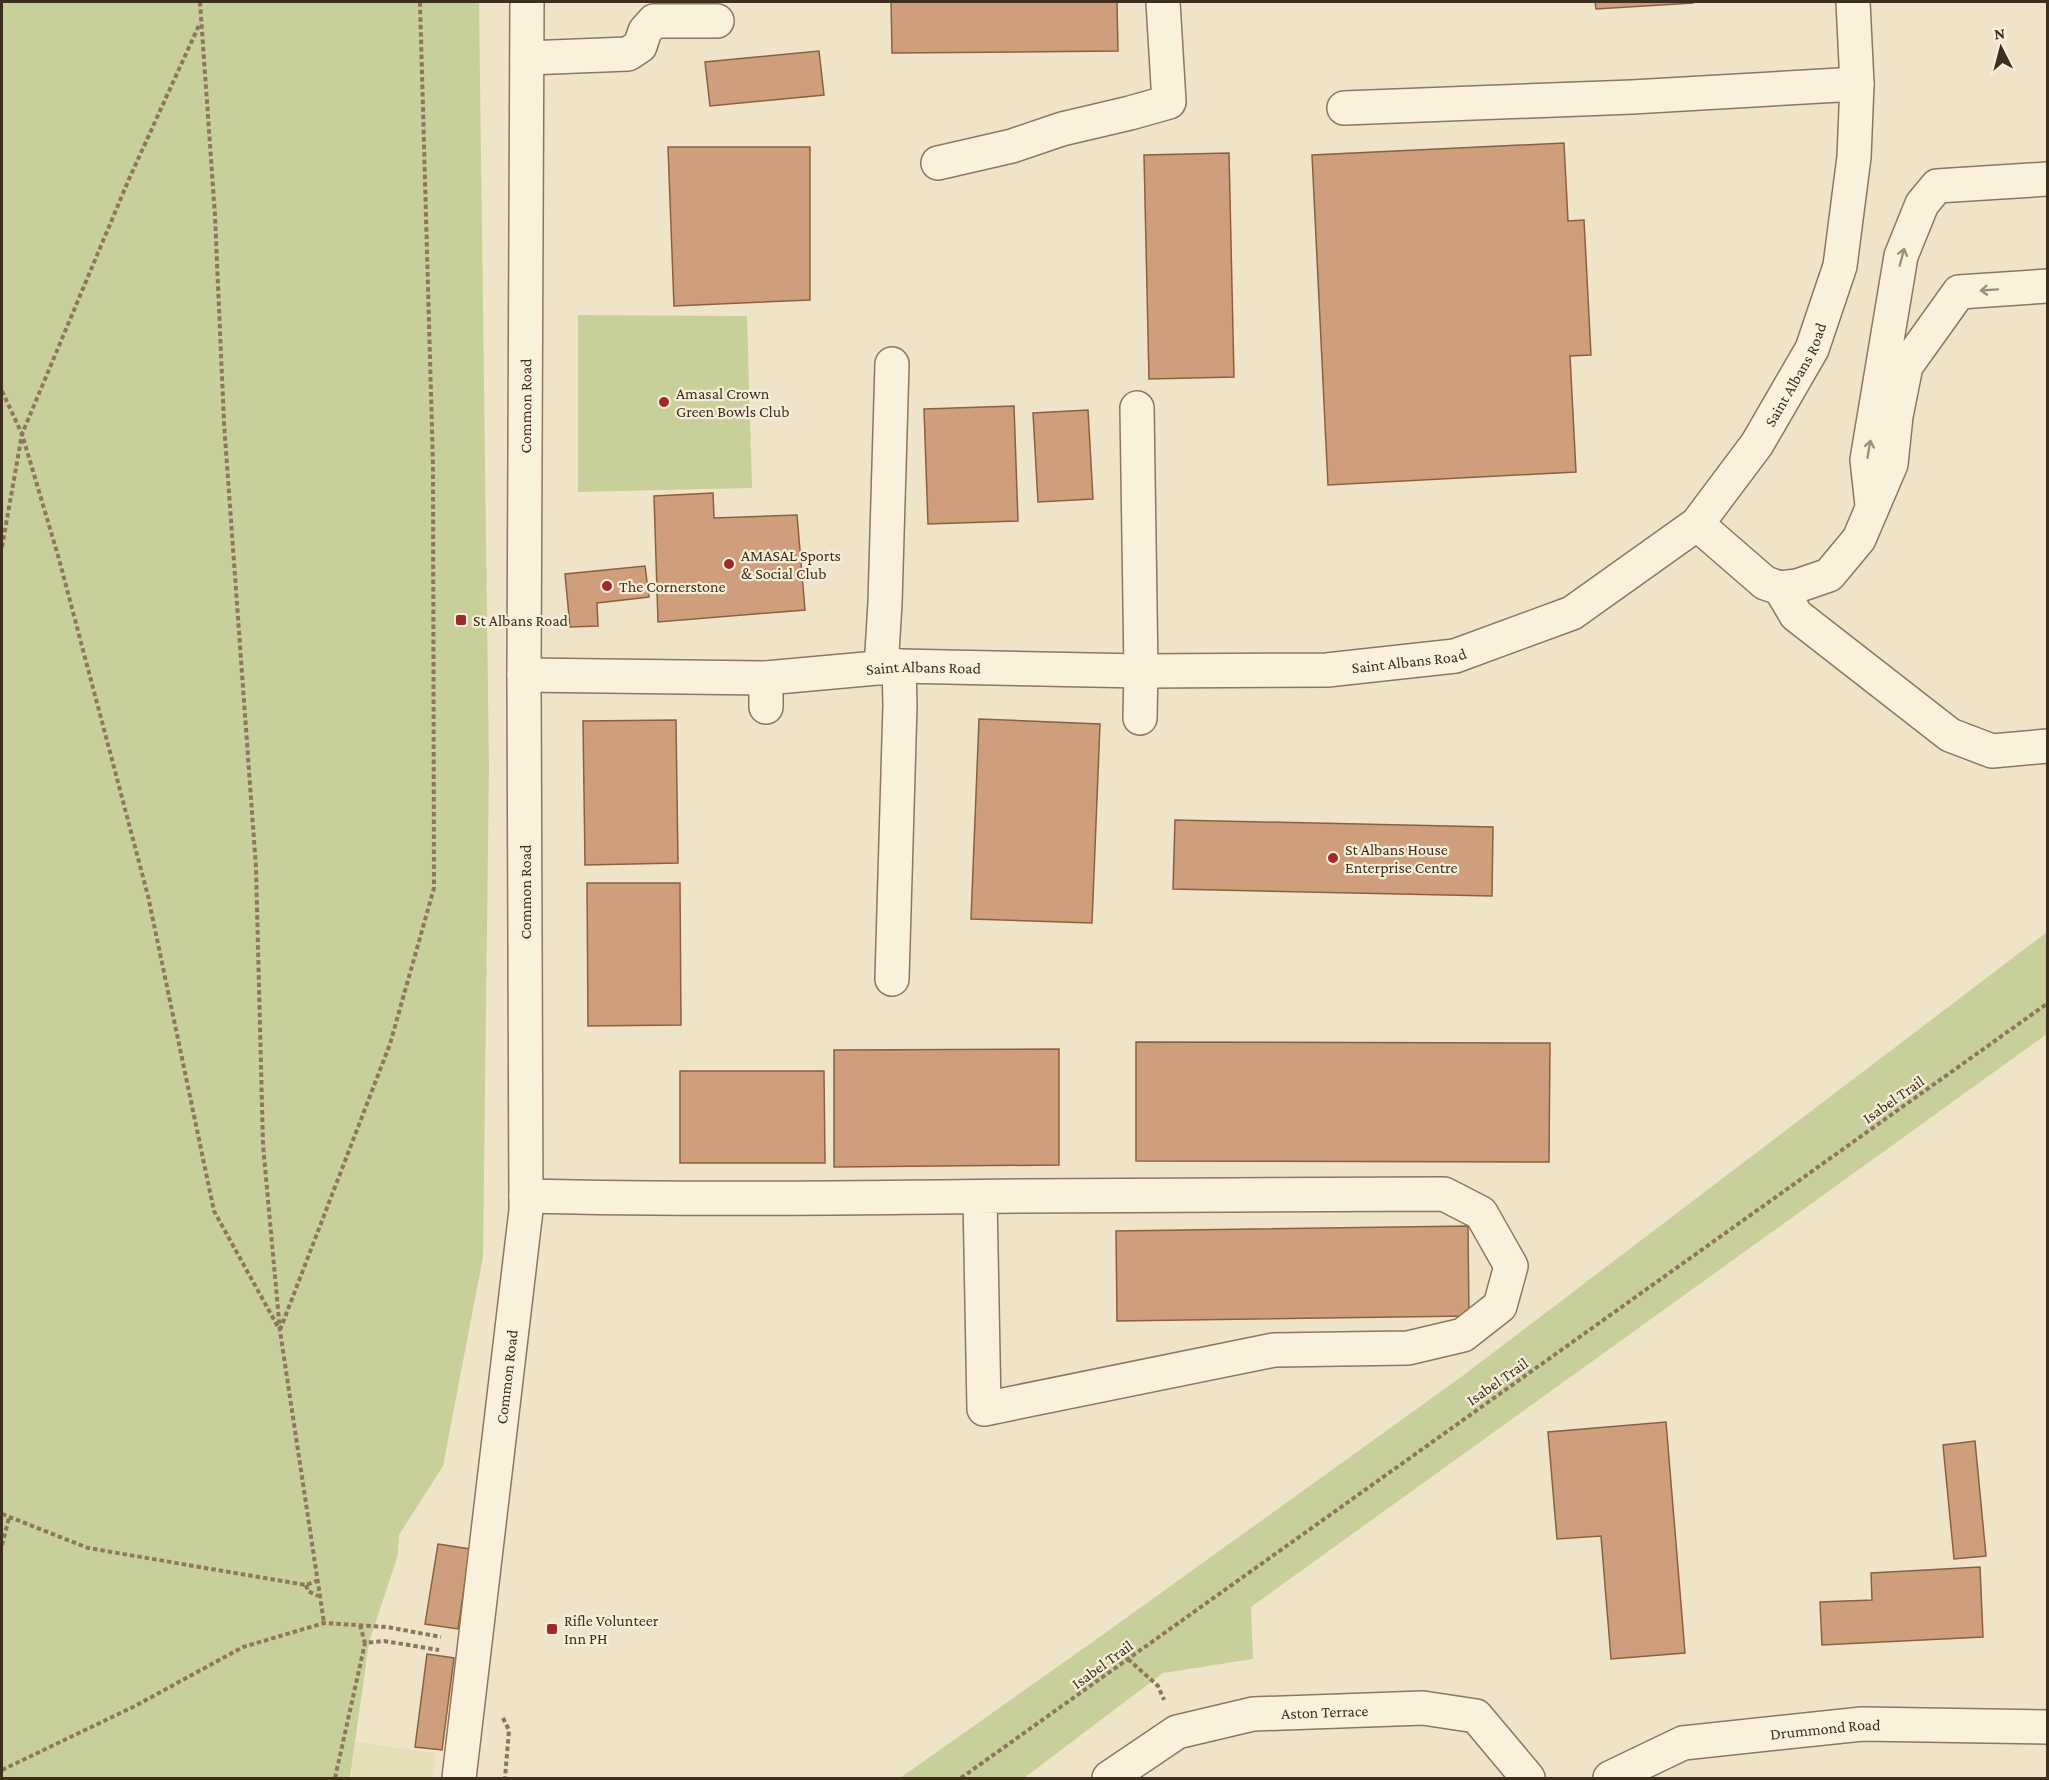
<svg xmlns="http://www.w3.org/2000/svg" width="2049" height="1780" viewBox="0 0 2049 1780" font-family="'Crimson Pro',serif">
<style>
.farmland{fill:#e6deb5}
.green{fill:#c9cf9b}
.building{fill:#cf9f7d;stroke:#8d5f41;stroke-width:1.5}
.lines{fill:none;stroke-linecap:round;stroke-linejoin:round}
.minor-casing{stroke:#8d765c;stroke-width:36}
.path{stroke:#8d765c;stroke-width:4;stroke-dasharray:4.5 3;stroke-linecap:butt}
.minor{stroke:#faf1dc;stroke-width:33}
.oneway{stroke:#9c907e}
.poi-dot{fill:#9e2a2b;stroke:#f7eed8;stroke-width:2}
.labels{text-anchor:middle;stroke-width:4.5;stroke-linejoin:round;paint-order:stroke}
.street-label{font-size:16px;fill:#3d2e20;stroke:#f7eed8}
.poi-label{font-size:16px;fill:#3d2e20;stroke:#f7eed8;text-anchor:start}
</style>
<rect width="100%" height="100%" fill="#f0e4c8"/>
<path class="farmland" d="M356,1742L435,1753L432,1778H351Z"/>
<path class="green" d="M2,2H479L489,767L483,1257L443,1466L399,1535L398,1555L369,1642L350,1778H2Z
M578,315L747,316L752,488L578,492Z
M2047,932V1034L1251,1607L1253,1659L1163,1673L1024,1778H900L1101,1636L1461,1377Z"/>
<path class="building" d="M891,2H1117L1118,51L892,53Z
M1595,2H1693V3L1596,9Z
M819,51L824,95L710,106L705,62Z
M1564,143L1568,221L1584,220L1591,355L1570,356L1576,472L1328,485L1312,155Z
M668,147H810V300L674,306Z
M1229,153L1234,377L1149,379L1144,155Z
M1014,406L1018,521L928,524L924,409Z
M1088,410L1093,499L1038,502L1033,413Z
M713,493L714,518L797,515L805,610L658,622L654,496Z
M645,566L649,597L597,603L598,626L570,627L565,574Z
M979,719L1100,724L1092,923L971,919Z
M676,720L678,863L585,865L583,721Z
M1175,820L1493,827L1492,896L1173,889Z
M587,883H680L681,1025L588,1026Z
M1136,1042L1550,1043L1549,1162L1136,1161Z
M1059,1049V1165L834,1167V1050Z
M680,1071H824L825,1163H680Z
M1468,1226L1469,1316L1117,1321L1116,1231Z
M1666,1422L1685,1653L1611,1659L1601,1536L1557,1539L1548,1432Z
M1975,1441L1986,1556L1954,1559L1943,1445Z
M438,1544L470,1549L458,1629L425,1624Z
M1980,1567L1983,1637L1822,1645L1820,1602L1872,1600L1871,1573Z
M427,1654L454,1658L442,1750L415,1747Z"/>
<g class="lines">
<defs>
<g id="minor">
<path d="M527,58L628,54L640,46L645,31L654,21H717"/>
<path d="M1344,108L1632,97L1857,84"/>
<path d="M938,163L1012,146L1062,129L1130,113L1169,102L1163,2"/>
<path d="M1137,408L1141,671L1140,718"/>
<path d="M1872,505L1867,460L1901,256L1922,204L1937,186L2048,179"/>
<path d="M1697,524L1765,583L1780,588L1797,586L1829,575L1859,539L1891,464L1896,416L1906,366L1959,292L2048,286"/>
<path d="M1780,588L1796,615L1950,735L1992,751L2048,746"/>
<path d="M881,668L885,603L892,364"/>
<path id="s1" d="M524,675L766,678L899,666L1141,671L1327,670L1455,656L1572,613L1697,524L1757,444L1812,349L1840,266L1854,157L1857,84L1853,2"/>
<path d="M766,707V678"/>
<path d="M892,979L900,705L899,666"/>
<path d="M526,1196C690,1200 855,1198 1019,1196C1161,1195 1302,1195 1444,1194L1481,1213L1511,1266L1500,1306L1463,1335L1408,1348L1274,1350L984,1409L980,1197"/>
<path id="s2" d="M459,1778L526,1210L524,675L527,2"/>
<path id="s3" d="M1109,1778L1177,1732L1253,1714L1423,1708L1476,1716L1528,1778"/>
<path id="s4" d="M1610,1778L1683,1743L1862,1724L2048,1727"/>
</g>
</defs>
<use href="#minor" class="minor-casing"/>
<path class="path" d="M200,2L215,216L224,423L256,868L263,1145L280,1331L324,1623
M2,391L22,434L59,559L148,896L214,1211L278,1327
M2,547L22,434L129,179L200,23
M280,1330L390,1044L434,888L433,465L420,2
M2,1514L88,1548L306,1585L316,1581
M2,1545L9,1518
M306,1585L308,1591L318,1596
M360,1625L365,1643L384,1641L439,1650
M1128,1659L1158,1686L1164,1700
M503,1718L509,1730L505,1778
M2,1770L135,1706L243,1647L324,1623L387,1627L441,1637
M335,1778L365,1643
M961,1778L2048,1003"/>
<use href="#minor" class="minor"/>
</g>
<defs><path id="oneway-shaft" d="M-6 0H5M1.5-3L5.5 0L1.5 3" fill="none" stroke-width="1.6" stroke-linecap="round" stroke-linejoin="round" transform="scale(1.5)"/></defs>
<g class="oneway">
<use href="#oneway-shaft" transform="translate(1902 257) rotate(-75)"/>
<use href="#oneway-shaft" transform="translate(1989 290) rotate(176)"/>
<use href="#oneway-shaft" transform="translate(1869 449) rotate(-80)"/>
</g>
<g class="poi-dot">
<circle cx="664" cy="402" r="6"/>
<circle cx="729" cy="564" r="6"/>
<circle cx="607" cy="586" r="6"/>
<rect x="455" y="614" width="12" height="12" rx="3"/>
<circle cx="1333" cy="858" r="6"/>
<rect x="546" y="1623" width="12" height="12" rx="3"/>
</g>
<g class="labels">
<g class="street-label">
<text dy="6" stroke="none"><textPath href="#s1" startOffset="1390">Saint Albans Road</textPath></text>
<text dy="6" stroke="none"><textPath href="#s2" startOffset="1376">Common Road</textPath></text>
<text dy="6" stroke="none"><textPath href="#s1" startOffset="886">Saint Albans Road</textPath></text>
<text dy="6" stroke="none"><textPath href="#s1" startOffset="400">Saint Albans Road</textPath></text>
<text transform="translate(525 892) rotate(-90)" y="6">Common Road</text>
<text transform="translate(1893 1099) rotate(-35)" y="6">Isabel Trail</text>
<text dy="6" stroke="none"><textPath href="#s2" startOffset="404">Common Road</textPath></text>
<text transform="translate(1497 1381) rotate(-35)" y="6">Isabel Trail</text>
<text transform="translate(1102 1664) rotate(-36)" y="6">Isabel Trail</text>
<text dy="6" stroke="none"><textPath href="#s3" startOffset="232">Aston Terrace</textPath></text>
<text dy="6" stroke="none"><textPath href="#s4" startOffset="224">Drummond Road</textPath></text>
</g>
<g class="poi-label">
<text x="676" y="399">Amasal Crown<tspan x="676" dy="18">Green Bowls Club</tspan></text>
<text x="741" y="561">AMASAL Sports<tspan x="741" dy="18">&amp; Social Club</tspan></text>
<text x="619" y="592">The Cornerstone</text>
<text x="473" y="626">St Albans Road</text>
<text x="1345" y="855">St Albans House<tspan x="1345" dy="18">Enterprise Centre</tspan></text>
<text x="564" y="1626">Rifle Volunteer<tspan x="564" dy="18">Inn PH</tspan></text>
</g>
</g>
<rect width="2049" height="1780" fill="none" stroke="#3d2e20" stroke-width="6"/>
<g transform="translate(2001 48) rotate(354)" stroke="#f7eed8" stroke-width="4.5" paint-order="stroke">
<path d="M0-4.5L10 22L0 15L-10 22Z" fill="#3d2e20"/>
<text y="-9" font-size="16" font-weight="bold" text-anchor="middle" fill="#3d2e20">N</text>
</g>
</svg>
